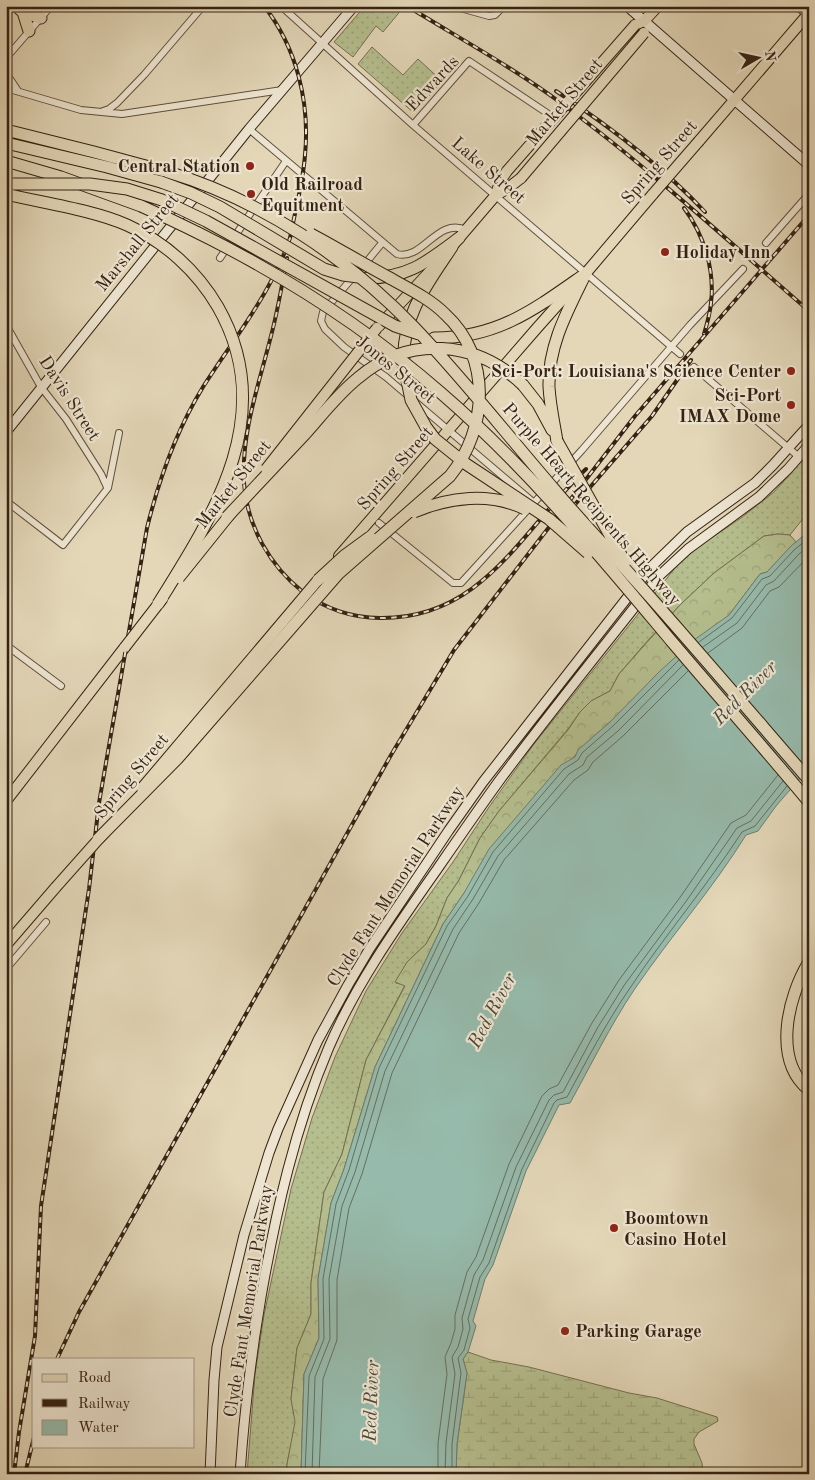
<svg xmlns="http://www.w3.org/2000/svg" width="815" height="1480" viewBox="0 0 815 1480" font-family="'Old Standard TT',serif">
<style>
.grass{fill:url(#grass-dots);stroke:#757050}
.forest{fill:url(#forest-crowns);stroke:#757050}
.wetland{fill:url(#wetland-marsh);stroke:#757050}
.water{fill:#96baab;stroke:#6f7d6e}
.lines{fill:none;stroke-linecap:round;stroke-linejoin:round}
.shore{stroke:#666e5e;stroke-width:1}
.street-casing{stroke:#604f3c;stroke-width:8}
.secondary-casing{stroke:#352212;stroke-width:11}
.primary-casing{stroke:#352212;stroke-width:12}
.highway-casing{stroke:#352212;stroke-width:13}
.street{stroke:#ede5d1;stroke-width:6}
.secondary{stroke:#ede5d1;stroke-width:9}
.primary{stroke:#e3d7b8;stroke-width:10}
.highway{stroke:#e3d7b8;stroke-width:11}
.rail-casing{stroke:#352212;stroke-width:4}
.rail{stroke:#ede5d1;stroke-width:2;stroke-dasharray:5.5;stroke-linecap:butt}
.primary-bridge-casing{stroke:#352212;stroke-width:12;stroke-linecap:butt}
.highway-bridge-casing{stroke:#352212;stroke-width:13;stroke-linecap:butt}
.primary-bridge{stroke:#e3d7b8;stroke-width:10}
.highway-bridge{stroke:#e3d7b8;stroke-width:11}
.poi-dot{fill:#8f2418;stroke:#ede5d1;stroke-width:2}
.labels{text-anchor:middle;stroke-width:4.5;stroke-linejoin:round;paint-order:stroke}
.street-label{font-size:18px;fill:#352212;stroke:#ede5d1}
.poi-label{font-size:18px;font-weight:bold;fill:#352212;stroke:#ede5d1;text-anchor:start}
.water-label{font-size:19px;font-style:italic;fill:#4d4838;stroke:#ede5d1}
</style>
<defs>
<pattern id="grass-dots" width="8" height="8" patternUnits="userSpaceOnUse" patternTransform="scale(1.25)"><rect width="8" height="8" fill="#b5be8e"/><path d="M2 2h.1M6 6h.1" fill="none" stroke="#9ca379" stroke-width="1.8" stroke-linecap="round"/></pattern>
<pattern id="forest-crowns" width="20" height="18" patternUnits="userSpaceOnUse" patternTransform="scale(1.25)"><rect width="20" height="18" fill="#b5be8e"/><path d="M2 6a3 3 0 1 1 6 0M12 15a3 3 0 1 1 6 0" fill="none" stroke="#9ca379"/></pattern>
<pattern id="wetland-marsh" width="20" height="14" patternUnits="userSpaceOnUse" patternTransform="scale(1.25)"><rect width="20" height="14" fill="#b5be8e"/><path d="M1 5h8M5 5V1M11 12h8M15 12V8" fill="none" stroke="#9ca379"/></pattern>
</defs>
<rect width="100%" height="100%" fill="#e3d7b8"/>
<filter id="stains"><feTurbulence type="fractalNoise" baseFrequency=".004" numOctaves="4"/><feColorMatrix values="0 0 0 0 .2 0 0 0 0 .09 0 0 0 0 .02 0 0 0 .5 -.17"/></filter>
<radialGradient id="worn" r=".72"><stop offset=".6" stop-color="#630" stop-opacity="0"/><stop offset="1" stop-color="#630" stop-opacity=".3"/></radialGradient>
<path class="grass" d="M365,6H393L402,9L383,32L376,26L353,57L334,42Z
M372,47L403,75L418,59L442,81L414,113L358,64Z
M809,453V511L790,535L778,534L764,536L714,573L680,605L642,647L619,674L610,691L591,701L580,712L568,729L499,811L480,838L459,880L447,898L436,926L426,944L407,962L396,983L405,985L366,1060L342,1154L324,1192L311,1283V1314L297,1348L291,1399L296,1422L287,1464V1474H247L255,1374L264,1315L291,1189L312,1118L335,1057L366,991L402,933L453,862L489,807L534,744L675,568L693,550L741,518L774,492Z"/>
<path class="forest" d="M778,534L790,535L796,542L767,572L760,574L729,615L581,748L464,893L443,924L375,1067L344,1169L331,1203L318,1279L319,1338L304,1374L301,1474H287V1464L295,1422L291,1399L297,1348L311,1314V1283L324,1192L342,1154L366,1060L405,986L395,982L407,962L426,944L436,926L447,898L459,880L480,838L499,811L568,730L580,712L591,701L610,691L619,674L680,605L714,573L764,536Z"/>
<path class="wetland" d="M468,1352L491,1360L529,1367L629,1393L657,1398L717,1417L718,1421L699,1432L694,1439V1444L702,1463L703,1474H456L457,1444L467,1373L463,1359Z"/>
<path class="water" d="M809,531V768L776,806L758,831L746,835C712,890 670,937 634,990C610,1026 591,1065 570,1103L559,1105L526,1171L493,1265L485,1279L473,1321L476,1326L468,1352L463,1359L467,1373L457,1444L456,1474H301L304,1374L319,1338L318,1279L331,1203L344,1169L375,1067L443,924L464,893L489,849L561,765L575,757L578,750L610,722L659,672L694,640L729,615L760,574L767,572L791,546Z"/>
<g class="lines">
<path class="shore" d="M699,642L732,618L762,579L770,576L794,550L809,538
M703,647L737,623L766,585L774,581L799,554L809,546
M708,653L742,628L770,591L779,587L809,556
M305,1474L309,1376L324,1339L323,1279L336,1204L349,1170L379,1068L447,926L468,896L493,852L564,769L578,760L582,753L613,726L679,660
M312,1474L315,1377L330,1339L329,1279L342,1206L355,1172L385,1071L453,929L473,899L498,856L569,774L583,765L587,757L618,731L683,665
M319,1474L323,1379L337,1340V1280L349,1208L362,1174L392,1073L459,933L479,903L504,860L574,780L588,770L593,762L623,736L688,671
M438,1474V1443L447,1374L445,1357L451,1343L455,1329V1315L467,1272L476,1257L509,1164L542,1096L549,1089L558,1085L592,1023L619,980L681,896L731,823L746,815L778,775
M445,1474L446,1443L455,1374L452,1357L458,1347L463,1329L462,1318L474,1275L483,1260L516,1167L549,1100L554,1095L563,1092L598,1027L625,984L687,900L737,828L751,821L783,781
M452,1474V1444L461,1373L458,1358L464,1350L470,1328L468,1319L480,1277L489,1263L522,1169L554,1103L557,1100L567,1097C587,1060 606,1023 630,988C665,935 707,886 742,832L755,826L787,786"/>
<defs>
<path id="street" d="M281,6L413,125L680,354
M453,6L489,16L495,15L504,6
M6,58L51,6
M6,58L8,76L18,91
M6,88L81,110L122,114L282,90
M103,111L109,109L117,103L144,75L203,6
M413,125L469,61L547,113
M249,129L397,254C423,261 437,217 466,230
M766,243L809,194
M220,258L286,161
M364,265L382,243
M354,276L323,312L321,321L325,329L344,347L386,377L533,502
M6,325L41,387L66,419L101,474L107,487
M694,367L799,457
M6,501L63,545L108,488L119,433
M379,523L453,583H461L582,450L690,325L743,269
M6,645L61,686
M6,969L46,922"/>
<path id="secondary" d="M627,6L809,165
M799,6L809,15
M6,432L249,129L354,6
M210,1474L214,1380L217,1347L244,1235L269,1153L278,1129L318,1040L348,985L370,948L449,830L483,782L652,566L687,532L755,483L773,465L809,425
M240,1474C244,1414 251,1356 261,1297C276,1211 295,1127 329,1047C357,982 398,925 438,868C458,839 478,810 499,781C551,711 606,644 659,576L688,549L759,497L788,469L809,445"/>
<path id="primary" d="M635,25L644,21L658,6
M699,141L809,13
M495,196L508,188L521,178
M454,244L495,196L501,180L507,171
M379,326L434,267
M339,556L537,328L586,273L653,194
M6,801L125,647
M6,945L56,887"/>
<path id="highway" d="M16,6L23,12L41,18
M23,12L29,31
M6,130L94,152L168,172
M6,143L107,167L161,182
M6,161L61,177L141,206
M367,278C408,278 427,262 459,238
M434,338C498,338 535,309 585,274
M404,363C401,317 428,283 452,247
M523,385L538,404L552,430
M557,441C554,423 550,405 549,387C548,345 568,310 586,273
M809,962C788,996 772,1060 809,1090"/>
</defs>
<use href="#street" class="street-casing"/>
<use href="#secondary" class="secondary-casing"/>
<use href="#primary" class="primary-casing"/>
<use href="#highway" class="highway-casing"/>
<use href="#street" class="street"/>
<use href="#secondary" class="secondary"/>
<use href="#primary" class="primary"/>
<use href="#highway" class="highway"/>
<defs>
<path id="rail" d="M264,6C297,48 310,103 305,155C303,183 295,211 290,238
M407,6C459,38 512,67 561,103C648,167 727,240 809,311
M556,91C609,126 662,166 705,212
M684,208C704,235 715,270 711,303C710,314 707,324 704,334
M287,258C282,284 278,310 271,336C259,384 241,433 244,483C247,526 270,566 303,592C325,609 353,618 380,618C483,619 521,531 586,469
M565,516L652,416L691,360
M57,1359L79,1312L391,755L454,650L635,416L809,215
M14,1474L19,1432L35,1336L41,1206L89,889L99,803L147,528C159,479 176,431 203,387C235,337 274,290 292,232
M25,1474L34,1437"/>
</defs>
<use href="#rail" class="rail-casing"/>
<use href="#rail" class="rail"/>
<defs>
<path id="primary-bridge" d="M507,171L635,25
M521,178L644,33
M653,194L699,141
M266,469L377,328
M179,578L232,512
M125,647L163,598
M142,788L318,580
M56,887L104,833"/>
<path id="highway-bridge" d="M168,172C261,200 346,257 413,326C463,378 507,435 554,489C580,520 608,549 635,580C694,646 751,713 809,780
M161,182L191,193L220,207L324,269L343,275L358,277
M6,184H90L127,189L162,200L206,221L395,326L419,334
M6,194C43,203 93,210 127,225C165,242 197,271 218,307C279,414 215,513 158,604
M141,206C249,254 352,315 441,393C527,467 600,556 673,643C718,696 764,748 809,802
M404,366L411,400L426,427L435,439L466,464L549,519L588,553
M557,441L625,562
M414,512C449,497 490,492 525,509
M227,517C253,489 279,462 305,434C322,415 338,394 358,378C409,335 476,340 523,385
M318,580L344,556L370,537
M98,839L178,758L339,573L450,476C488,429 492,357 445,314C429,298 407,288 388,277C362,263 337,248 311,234"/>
</defs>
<use href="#primary-bridge" class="primary-bridge-casing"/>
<use href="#highway-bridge" class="highway-bridge-casing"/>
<use href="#primary-bridge" class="primary-bridge"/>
<use href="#highway-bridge" class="highway-bridge"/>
</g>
<g class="poi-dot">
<circle cx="250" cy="166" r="5"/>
<circle cx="251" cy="194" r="5"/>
<circle cx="665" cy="252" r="5"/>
<circle cx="791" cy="371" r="5"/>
<circle cx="791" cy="405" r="5"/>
<circle cx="614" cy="1228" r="5"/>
<circle cx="565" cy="1331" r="5"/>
</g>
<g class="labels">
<g class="street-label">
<text transform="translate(432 83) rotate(-47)" y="6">Edwards</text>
<text transform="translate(564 102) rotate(-50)" y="6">Market Street</text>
<text transform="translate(659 162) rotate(-49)" y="6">Spring Street</text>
<text transform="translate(489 170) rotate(41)" y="6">Lake Street</text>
<text transform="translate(137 242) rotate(-51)" y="6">Marshall Street</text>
<text transform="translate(396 369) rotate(39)" y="6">Jones Street</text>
<text transform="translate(70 398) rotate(57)" y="6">Davis Street</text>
<text transform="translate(395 468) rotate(-49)" y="6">Spring Street</text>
<text transform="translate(233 484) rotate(-51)" y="6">Market Street</text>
<text transform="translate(592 504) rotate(49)" y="6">Purple Heart Recipients Highway</text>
<text transform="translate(131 776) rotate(-50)" y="6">Spring Street</text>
<text transform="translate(395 886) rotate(-57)" y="6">Clyde Fant Memorial Parkway</text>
<text transform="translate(248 1301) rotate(-81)" y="6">Clyde Fant Memorial Parkway</text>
</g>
<g class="poi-label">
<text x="240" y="172" text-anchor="end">Central Station</text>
<text x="261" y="190">Old Railroad<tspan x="261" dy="21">Equitment</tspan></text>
<text x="675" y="258">Holiday Inn</text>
<text x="781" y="377" text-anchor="end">Sci-Port: Louisiana's Science Center</text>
<text x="781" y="401" text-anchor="end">Sci-Port<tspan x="781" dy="21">IMAX Dome</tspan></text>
<text x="624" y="1224">Boomtown<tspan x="624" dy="21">Casino Hotel</tspan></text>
<text x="575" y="1337">Parking Garage</text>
</g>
<g class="water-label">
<text transform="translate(744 692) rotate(-45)" y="7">Red River</text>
<text transform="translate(491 1010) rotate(-62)" y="7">Red River</text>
<text transform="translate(370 1401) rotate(-88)" y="7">Red River</text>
</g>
</g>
<rect width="815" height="1480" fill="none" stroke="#e3d7b8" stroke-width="25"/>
<rect x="8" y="8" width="800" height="1465" fill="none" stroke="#352212" stroke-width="2.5"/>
<rect x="12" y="12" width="790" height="1455" fill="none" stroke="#352212"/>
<rect x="32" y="1358" width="162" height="90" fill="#ede5d1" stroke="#a39785"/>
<rect x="42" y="1374" width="25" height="8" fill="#e3d7b8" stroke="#a39785"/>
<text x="78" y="1382" font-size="15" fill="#352212">Road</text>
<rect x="42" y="1399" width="25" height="8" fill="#352212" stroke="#a39785"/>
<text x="78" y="1408" font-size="15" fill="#352212">Railway</text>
<rect x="42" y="1420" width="25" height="15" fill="#96baab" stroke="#a39785"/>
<text x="78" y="1432" font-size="15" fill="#352212">Water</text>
<g transform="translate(758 58) rotate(81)" stroke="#ede5d1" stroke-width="4" paint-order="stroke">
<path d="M0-4L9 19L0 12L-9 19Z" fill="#352212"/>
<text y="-8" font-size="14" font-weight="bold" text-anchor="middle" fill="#352212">N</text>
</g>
<rect width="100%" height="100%" filter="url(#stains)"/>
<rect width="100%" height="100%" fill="url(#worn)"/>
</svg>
